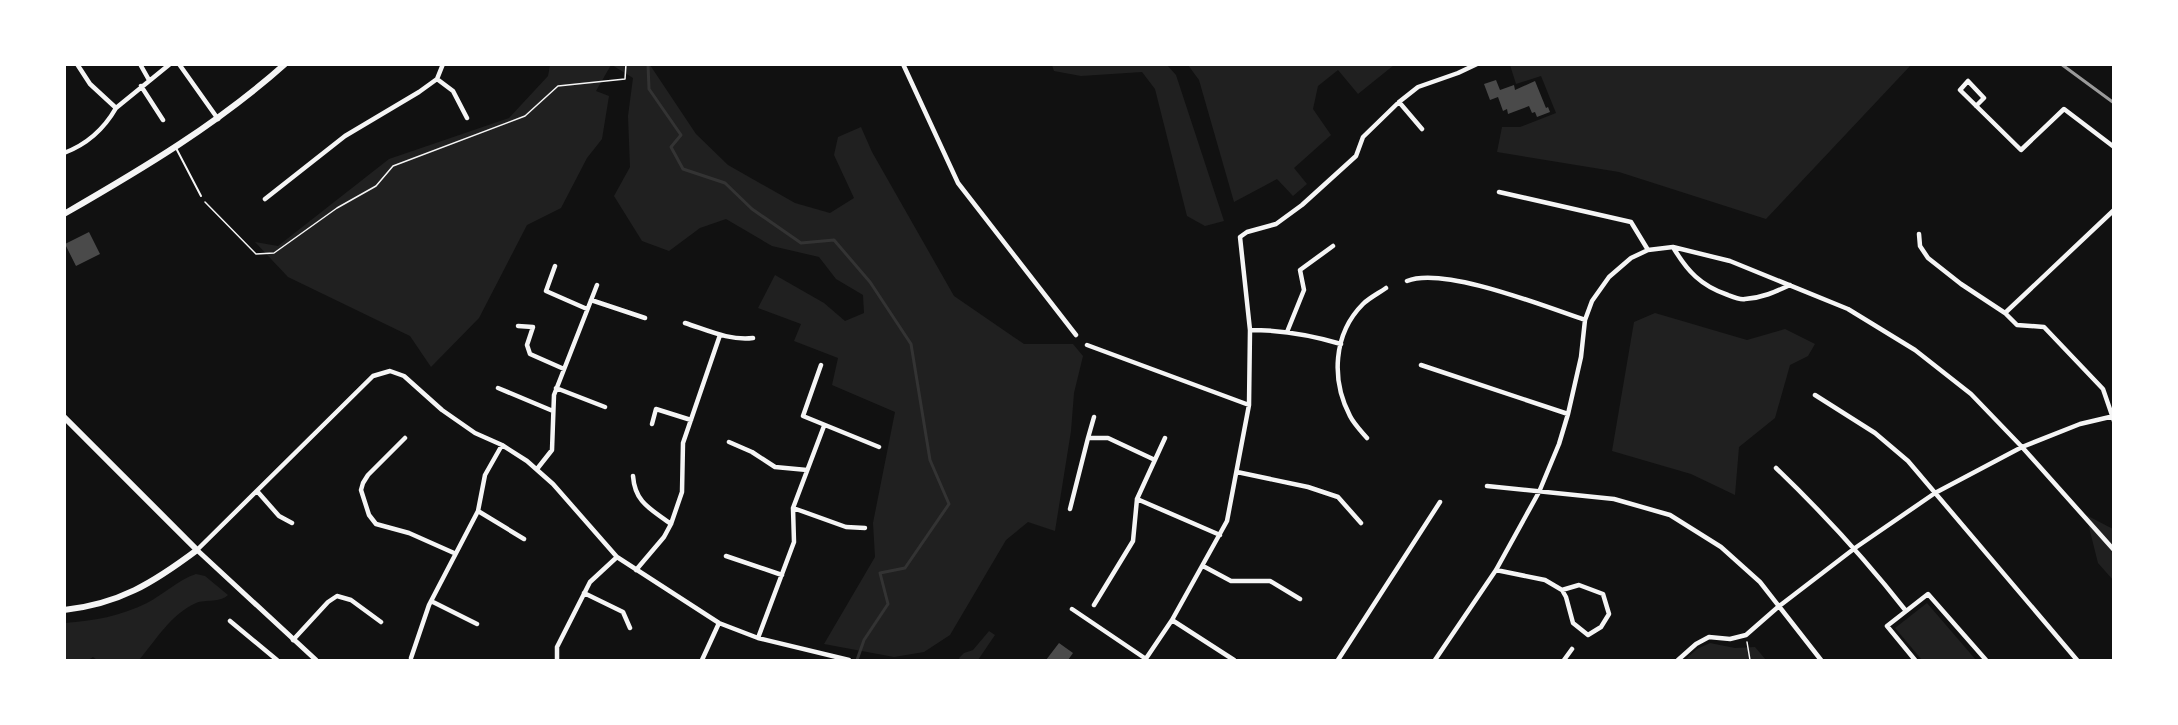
<svg xmlns="http://www.w3.org/2000/svg" width="2178" height="725" viewBox="0 0 2178 725" font-family="Helvetica,sans-serif">
<style>
.green{fill:#202020}
.lines{fill:none;stroke-linecap:round;stroke-linejoin:round}
.stream{stroke:#333;stroke-width:3}
.building{fill:#4a4a4a}
.path{stroke:#f5f5f5;stroke-width:1.5}
.service{stroke:#f5f5f5;stroke-width:2}
.minor{stroke:#f5f5f5;stroke-width:4.5}
.tertiary{stroke:#f5f5f5;stroke-width:5}
.secondary{stroke:#f5f5f5;stroke-width:6}
.rail{stroke:#9a9a9a;stroke-width:3}
</style>
<rect width="100%" height="100%" fill="#111"/>
<path class="green" d="M550,65H611L596,91L609,96L602,139L587,158L561,208L527,225L479,318L431,367L410,336L288,277L255,242L278,246L389,159L509,118L548,76Z
M612,65H650L696,134L728,165L795,203L830,213L854,198L834,155L838,137L861,127L872,152L954,296L1024,344H1073L1083,356L1074,393L1071,431L1055,531L1028,522L1006,540L950,635L924,652L894,657L824,644L875,557L873,523L895,412L832,385L838,358L794,341L801,324L758,308L775,275L824,303L845,321L864,313L863,295L836,279L819,257L772,246L726,219L700,228L669,251L642,241L614,196L630,167L628,116L633,78Z
M1052,65H1167L1176,75L1224,221L1205,226L1187,216L1155,89L1142,72L1081,76L1054,71Z
M1188,65H1394L1358,94L1338,70L1318,86L1313,109L1331,135L1294,168L1307,184L1293,196L1277,179L1234,202L1199,80Z
M1510,65V64L1911,65L1766,219L1619,172L1497,152L1502,127H1520L1556,113L1541,76L1516,84Z
M1655,313L1747,340L1785,329L1815,344L1808,356L1790,365L1775,418L1739,447L1735,495L1691,474L1612,451L1634,322Z
M2086,515L2113,529V580L2098,563Z
M196,574L205,576L228,595C220,603 206,599 196,603C171,614 156,640 139,660H97L93,657L88,660H65V623C93,621 121,616 147,603C164,594 178,580 196,574Z
M1927,603L1976,660H1922L1895,628Z
M989,631L995,635L978,660H960L959,658L964,653L973,650Z
M1710,643L1735,648L1755,647L1766,660H1685L1697,649Z"/>
<g class="lines">
<path class="stream" d="M648,64L649,89L681,135L671,147L683,169L725,183L752,209L801,243L834,240L870,282L911,344L930,460L949,504L905,568L880,573L888,604L864,640L857,660"/>
</g>
<path class="building" d="M1496,80L1500,90L1514,85L1515,90L1535,81L1546,108L1548,107L1550,112L1537,117L1535,112L1532,113L1529,106L1508,114L1507,109L1503,111L1498,97L1490,100L1484,84Z
M89,232L100,254L76,266L65,244Z
M1059,643L1073,653L1068,660H1046Z"/>
<g class="lines">
<path class="path" d="M205,202L256,254L274,253L337,208L376,186L393,166L525,116L558,86L625,79L626,64
M1747,642L1750,660"/>
<path class="service" d="M176,148L201,196"/>
<path class="minor" d="M77,64L90,84L116,108L170,64
M140,64L149,80
M179,64L218,119
M903,64L958,183L1076,335
M437,79L453,91L467,118
M141,86L163,120
M1399,102L1422,129
M1976,106L1984,98L1968,81L1960,90L2021,150L2064,109L2114,147
M64,153C88,144 104,129 116,108
M1499,192L1631,222L1648,250
M265,199L345,136L419,92L437,79L443,64
M1919,234L1920,246L1928,258L1961,284L2005,313L2017,325L2044,327L2103,389L2114,421
M1673,247C1687,271 1701,286 1728,295C1733,297 1740,300 1745,299C1762,298 1775,292 1790,285
M555,266L546,291L587,309
M1407,281C1444,266 1546,307 1585,320
M591,300L645,318
M2005,313L2114,210
M685,323C707,330 730,341 753,338
M518,326L533,327L527,345L530,354L564,369
M1250,330C1281,330 1311,335 1341,344
M1287,332L1304,290L1300,270L1333,246
M1087,345L1249,405
M821,365L803,416L879,447
M1421,365L1568,414
M498,388L553,411
M556,388L605,407
M1815,395L1875,433L1908,461L2077,660
M1094,417L1088,438H1108L1155,460
M652,424L656,409L691,420
M405,438L368,475L363,483L361,490L369,515L376,524L409,533L454,553
M1165,438L1137,499L1220,535
M1367,438C1361,431 1354,424 1350,416C1331,380 1333,334 1363,304C1369,298 1379,293 1386,288
M729,442L752,452L775,467L807,470
M1776,468C1823,513 1866,560 1906,611
M537,469L552,450L554,395L597,285
M1237,472L1308,487L1338,497L1361,523
M633,476C635,503 651,509 671,524
M1487,486L1614,499L1670,515L1721,547L1760,582L1821,660
M257,491L279,516L292,523
M793,508L846,527L865,528
M1070,509L1088,438
M478,511L524,539
M197,550L373,376L390,371L404,376L442,410L475,433L502,445L527,461L553,484L617,557L719,623L758,638L849,660
M726,556L782,575
M1203,566L1231,581H1270L1300,599
M636,570L664,537L671,524L682,492L683,443L720,335
M1496,570L1545,580L1562,590L1566,597L1573,623L1588,635L1601,627L1609,614L1603,594L1579,585L1562,590
M584,593L623,612L630,628
M431,601L477,624
M1094,605L1133,541L1137,499
M1072,609L1146,659
M1172,620L1234,660
M230,621L277,660
M758,638L794,542L793,508L824,426
M293,640L328,602L337,596L351,600L381,622
M411,658L429,605L478,511L485,475L502,445
M557,660V647L590,582L617,557
M702,660L719,623
M1145,660L1172,620L1227,521L1249,405L1250,330L1240,237L1247,232L1276,224L1302,205L1356,156L1363,137L1399,102L1418,87L1458,73L1477,64
M1338,660L1440,502
M1435,660L1496,570L1539,492L1559,444L1568,414L1581,357L1585,320L1592,301L1609,277L1631,258L1648,250L1673,247L1730,261L1848,309L1915,350L1971,394L2022,447L2114,550
M1564,660L1572,649
M1678,660L1696,644L1709,637L1730,639L1746,635L1778,607L1855,548L1935,493L2022,447L2080,424L2114,416
M1915,660L1887,626L1928,594L1986,660"/>
<path class="tertiary" d="M197,550L316,660"/>
<path class="secondary" d="M64,214C142,169 218,124 285,64
M64,417L197,550C153,583 119,604 64,610"/>
<path class="rail" d="M2061,64L2114,103"/>
</g>
<rect width="2178" height="725" fill="none" stroke="#ffffff" stroke-width="132"/>
</svg>
